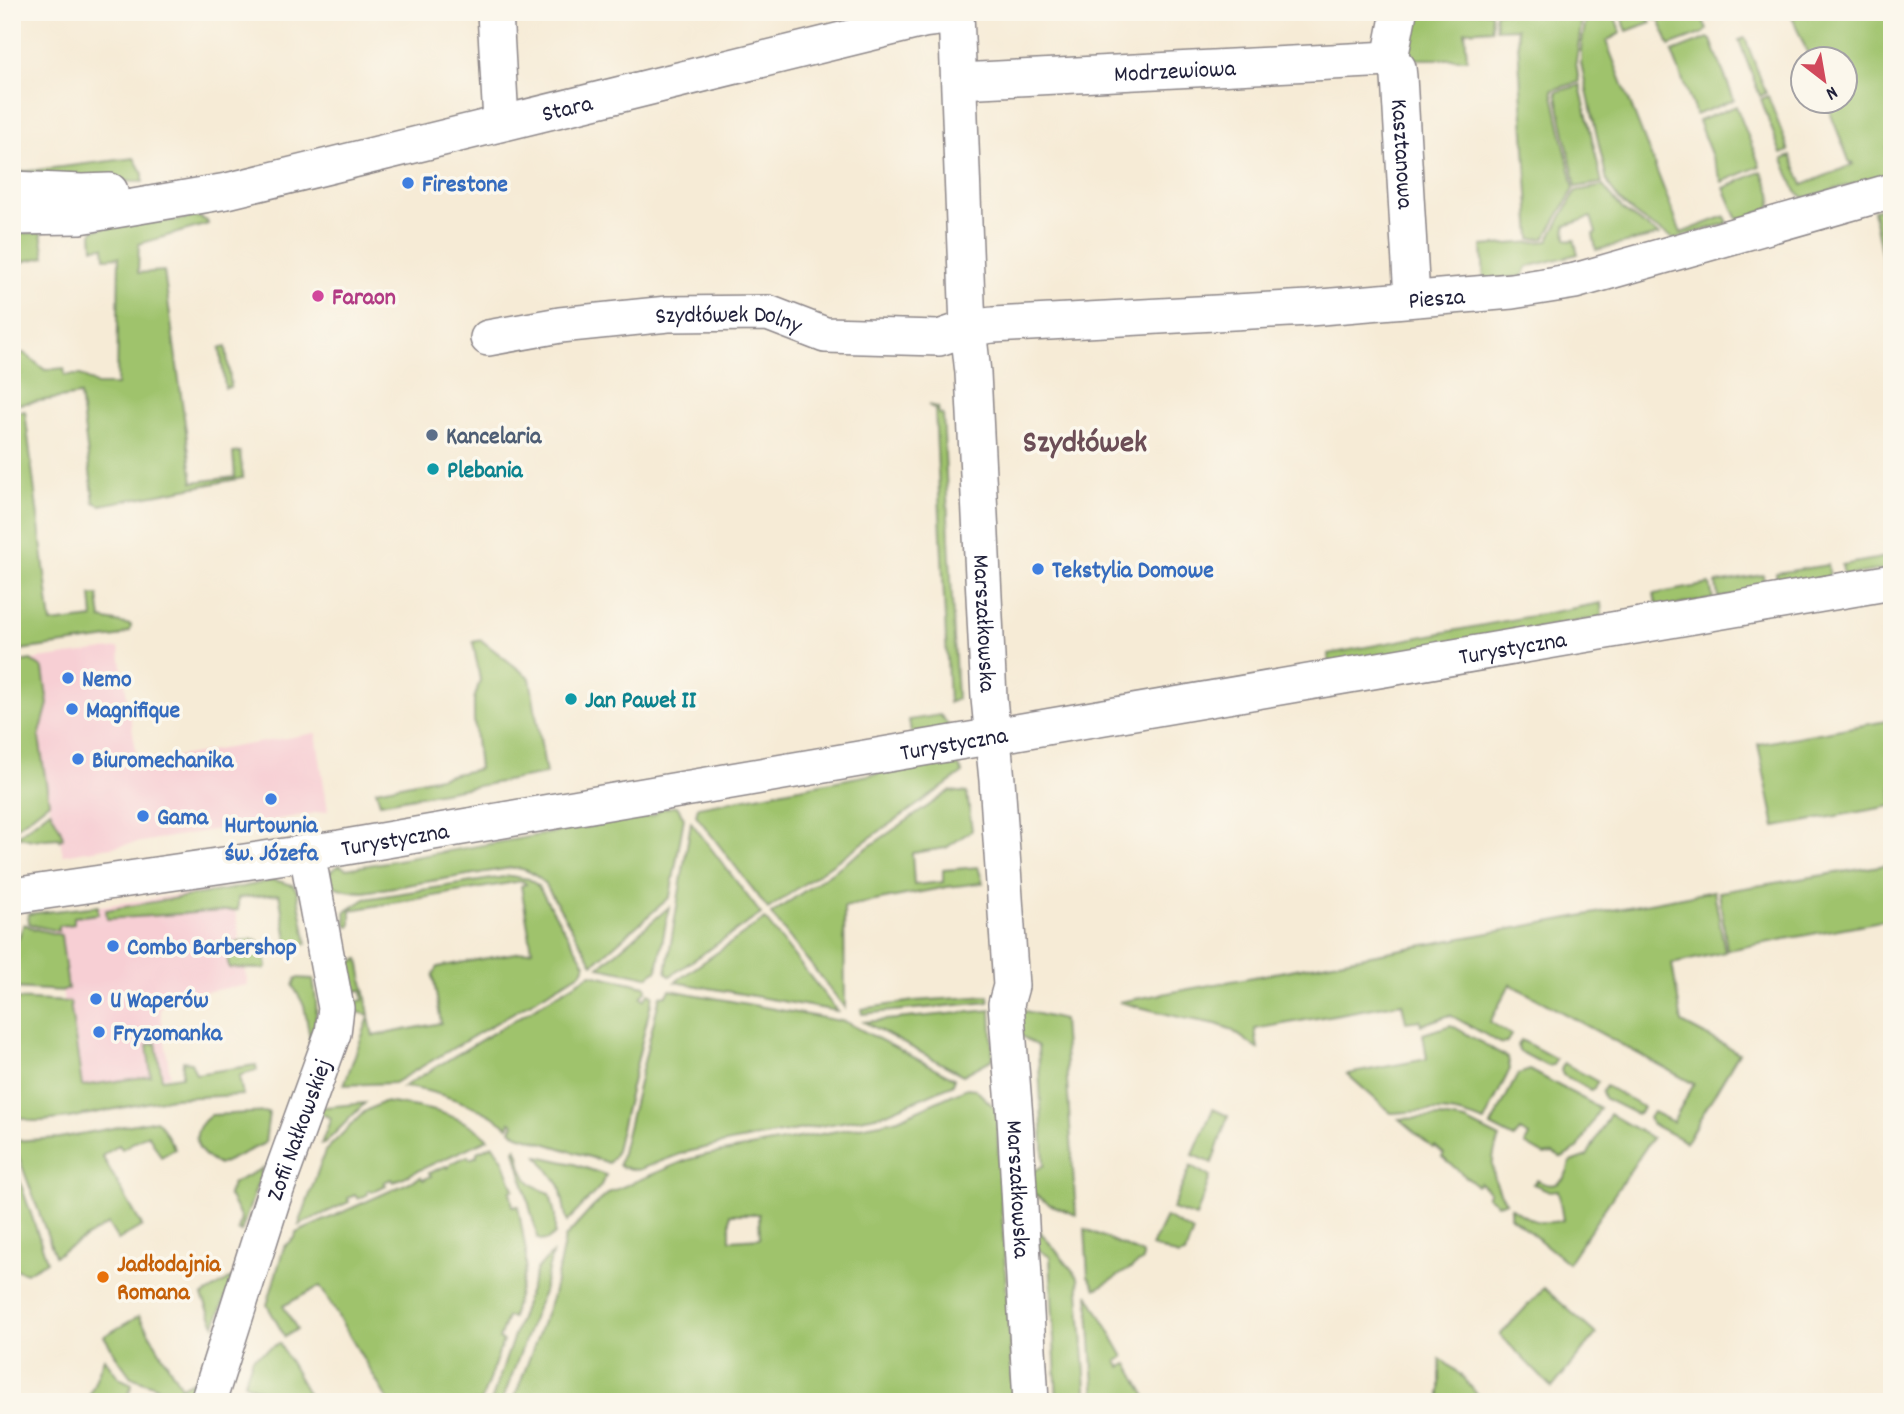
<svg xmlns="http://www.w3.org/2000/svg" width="1904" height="1414" viewBox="0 0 1904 1414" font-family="Dekko,sans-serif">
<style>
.built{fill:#f7cfd4}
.green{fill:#9fc36c;stroke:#607254;stroke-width:2;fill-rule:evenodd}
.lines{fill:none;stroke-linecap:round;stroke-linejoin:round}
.minor-casing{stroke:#8c8688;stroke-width:38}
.minor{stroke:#fff;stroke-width:35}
.shop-dot{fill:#3f7fe0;stroke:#fbf7ec;stroke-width:2.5}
.hotel-dot{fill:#d1479c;stroke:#fbf7ec;stroke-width:2.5}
.service-dot{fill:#5c6f8a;stroke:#fbf7ec;stroke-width:2.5}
.culture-dot{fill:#0f9aa8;stroke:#fbf7ec;stroke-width:2.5}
.food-dot{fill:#e8710a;stroke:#fbf7ec;stroke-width:2.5}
.labels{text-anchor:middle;stroke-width:7;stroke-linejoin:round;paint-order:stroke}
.street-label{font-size:24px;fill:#22223b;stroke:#fbf7ec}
.shop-label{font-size:24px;font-weight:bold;fill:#366cbe;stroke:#fbf7ec;text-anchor:start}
.hotel-label{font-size:24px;font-weight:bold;fill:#b23c85;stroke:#fbf7ec;text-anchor:start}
.service-label{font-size:24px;font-weight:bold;fill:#4e5e75;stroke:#fbf7ec;text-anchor:start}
.culture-label{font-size:24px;font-weight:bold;fill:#0d838f;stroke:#fbf7ec;text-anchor:start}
.food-label{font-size:24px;font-weight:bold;fill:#c56008;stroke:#fbf7ec;text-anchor:start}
.district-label{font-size:32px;font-weight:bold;fill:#6c4e57;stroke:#fbf7ec}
</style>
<rect width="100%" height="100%" fill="#fbf7ec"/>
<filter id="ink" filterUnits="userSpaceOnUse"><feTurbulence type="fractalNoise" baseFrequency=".0143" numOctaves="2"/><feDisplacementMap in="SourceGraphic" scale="14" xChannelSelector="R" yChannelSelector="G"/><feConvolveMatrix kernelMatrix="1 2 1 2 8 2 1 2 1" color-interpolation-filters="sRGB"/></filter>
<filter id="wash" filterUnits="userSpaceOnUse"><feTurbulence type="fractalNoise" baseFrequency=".00686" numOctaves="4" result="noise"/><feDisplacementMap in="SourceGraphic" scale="28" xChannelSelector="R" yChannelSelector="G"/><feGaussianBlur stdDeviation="1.57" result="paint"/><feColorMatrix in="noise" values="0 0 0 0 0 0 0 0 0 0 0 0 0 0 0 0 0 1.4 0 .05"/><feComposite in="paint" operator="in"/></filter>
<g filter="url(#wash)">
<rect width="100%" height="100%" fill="#f6ebd6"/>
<path class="built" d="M119,648L138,763L316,733L328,811L63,855L60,840L63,838L50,810L39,737L48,704L43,669L31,660Z
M231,888L248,985L169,997L160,1009L170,1075L78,1092L50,913Z"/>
<path class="green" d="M1405,12H1491L1492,29L1465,31L1467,59H1403Z
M1495,12H1583L1576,62L1579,82L1552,90L1574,189L1545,238L1531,239L1517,28L1496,29Z
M1587,12H1613L1621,33L1606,41L1681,233L1725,216L1728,223L1674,239C1649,224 1620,209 1607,181L1581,64V48Z
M1619,12H1643L1651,22L1627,31Z
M1650,12H1700L1707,30L1704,33L1669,46L1659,19L1656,20Z
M1790,12H1892V145L1887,147L1892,164V173L1805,198L1796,192L1783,159L1791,156L1803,185L1854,164L1853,162L1850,163L1826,102H1844V60L1810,59Z
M1708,38L1711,40L1734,100L1696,115L1672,52Z
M1745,38L1766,93L1760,96L1739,40Z
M1580,85L1602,183L1576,187L1556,92Z
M1768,96L1789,151L1781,154L1761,99Z
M1736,106L1760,166L1722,182L1698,121Z
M134,158L143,174V182L42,179L12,173Z
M1762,171C1767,184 1776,195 1769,209L1738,220L1724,188Z
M1603,186L1623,210L1659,235L1596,250L1593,234L1596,233L1591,217L1565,226L1566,239L1570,241L1574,239L1578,254L1527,267L1523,276L1484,281L1482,246L1548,241L1576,191Z
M1892,206V308L1873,210Z
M199,217L207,221L208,224L139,244L138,273L164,271L193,482L235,477L233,453L240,452L243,478L101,505L94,502L80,395L12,405V328L15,353H24L45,370L64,368L65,375H81L97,385H117L119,257L105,258L104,247L93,248L92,234L94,229Z
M21,233H41L45,257L25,261L12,268V241Z
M226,347L231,387L225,388L220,348Z
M928,405L938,407L939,414H943L957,699L949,703L935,409Z
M25,411L51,623L93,618L91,595H98L101,619L131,625L130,631L117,637L12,651V412Z
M1892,556V568L1844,576L1842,565Z
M1828,565L1830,578L1778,587L1776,573Z
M1763,575L1765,590L1718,598L1716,583Z
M1710,584L1713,599L1657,608L1654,594Z
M1601,603L1602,617L1329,665L1328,654Z
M481,640L530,678L546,774L380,803L376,790L479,769L474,720V700L480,680L473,642Z
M31,660L43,669L48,704L39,737L49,802L12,831V663Z
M940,715L949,725L940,730L911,732L909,720Z
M1892,720V806L1775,827L1758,744Z
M954,759L963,773L768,909L696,815L698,807Z
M950,791L967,793L972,830L946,848L912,853L914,885L943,882V870L978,867L983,883L947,887L844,907L845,1008L771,914Z
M677,806L684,818L670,897L593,964L545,884C535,874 525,867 511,868L364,892C349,892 339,889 326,883L329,872L340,865L346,869L654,815L660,809Z
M50,810C54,818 62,829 63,838L60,840L59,838L32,840L17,836Z
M691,822L761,914L670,976L666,973Z
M1892,864V919L1727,950L1719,892Z
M510,876L529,879L538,886L585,964L582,972L394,1083L344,1085L369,1017L373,1036L441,1023L433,975L438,967L532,950L521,886L526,884L522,881L351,910V926L349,927L346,924L345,912L365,899Z
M274,880L293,885L297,891L307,944L294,945L287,939L279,894L238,898V910L107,919L106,910L242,887Z
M1714,891L1725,952L1672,964L1682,1023L1739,1053L1686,1142L1652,1124L1649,1118L1653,1112L1673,1122L1694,1084L1510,984L1490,1022L1511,1035L1506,1043L1502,1044L1450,1015L1421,1025L1420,1020L1406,1022L1402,1003L1255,1029L1258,1049L1230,1029L1216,1024L1183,1018L1119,1002Z
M98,906V914L74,917V924L59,926V931L36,926L29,923L28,914Z
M669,907L657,970L647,977L599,967Z
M765,919L837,1011L675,982Z
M24,924L35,929L61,935L68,989L64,991L12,988L13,951Z
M253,939L262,944L267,966L266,969L229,968L225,944Z
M359,959L369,1015L349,1010V1004L363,1000L362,990L349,992L345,969L349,963Z
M591,974L645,986L647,989L641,997L644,1000L649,993L653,995L615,1154L609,1163L518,1135L511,1130L514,1124L510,1122L508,1127C486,1108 432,1089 403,1087Z
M296,978L313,979C317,1004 319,1014 310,1039L304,1005L293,986Z
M670,990L846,1022L954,1078V1082L952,1085L882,1115L730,1142L683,1153L638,1170L621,1167L619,1165L660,996L667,995Z
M989,996V1002L862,1014L861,1009L914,1001Z
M12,999L70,1002L82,1086L151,1076L147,1045L156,1043L162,1079L182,1076L183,1061L191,1062L196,1074L256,1065L257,1070L239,1076L243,1095L172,1098L69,1118L42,1121H32L12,1115Z
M991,1010L993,1059L963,1075L864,1022Z
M1021,1010L1063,1020L1076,1215L1049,1204L1034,1194L1031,1173L1044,1165L1038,1046L1021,1036Z
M1451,1025L1508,1058L1510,1069L1484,1122C1450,1107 1427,1111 1391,1113L1347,1074L1427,1059L1423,1034Z
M1521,1040L1556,1059L1553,1065L1547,1066L1519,1051L1518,1046Z
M1564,1063L1598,1082L1594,1088L1591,1090L1563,1075L1561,1070Z
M1530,1070L1600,1108L1578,1148L1562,1158L1553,1153L1544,1155L1525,1144L1529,1136L1520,1131L1514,1138L1491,1126L1518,1074Z
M1606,1086L1643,1107L1640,1112L1636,1114L1604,1098L1602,1092Z
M967,1088L975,1089L996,1109L1013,1402H513L553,1295L565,1238L593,1207L610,1192L687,1160L706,1155L881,1123L898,1119ZM730,1214H759L760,1238L730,1240Z
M383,1102C420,1107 461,1112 488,1139L393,1182L391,1179L384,1182L386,1185L372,1192L370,1190L367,1192L368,1194L358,1199L355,1195L348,1198L349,1202L299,1225L325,1151L364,1112Z
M365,1103L324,1144H321L331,1118L315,1111L316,1108Z
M1213,1109L1228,1116L1212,1163L1193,1155Z
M269,1112L265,1143L219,1165C195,1153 187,1133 211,1115Z
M1610,1114L1652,1138L1568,1263L1510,1216L1511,1207C1528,1220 1542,1226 1563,1220L1558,1190L1550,1191L1533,1184L1537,1180C1556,1191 1566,1182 1570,1162L1587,1156Z
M1441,1117L1466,1121L1500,1138C1488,1160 1492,1182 1506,1202L1497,1204L1487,1196L1490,1192L1480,1183L1477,1186L1442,1157L1444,1154L1435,1146L1433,1148L1399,1119Z
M156,1120L161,1125L175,1149L161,1157L148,1134L122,1149L119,1145L102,1156L142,1226L118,1240L108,1224L55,1256L13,1141L59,1138Z
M493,1145L503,1160L514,1189L510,1191L513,1207L518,1206L526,1252V1267L512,1318L507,1317L499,1339L503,1341L481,1402H389L320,1286L283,1306L297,1329L285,1337L267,1305L284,1247L295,1238L296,1233L421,1177L423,1180L431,1176L429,1173L446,1166L448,1168L451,1163L468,1156L470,1159L477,1156V1152Z
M516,1148C520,1154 520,1158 521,1165C525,1181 535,1188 550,1193L555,1215V1234C549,1239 545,1243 538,1239L515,1150Z
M538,1156L574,1164L606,1175L600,1187L567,1222L560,1186Z
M12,1158L47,1261L26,1273L12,1268Z
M1191,1166L1210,1177L1196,1217L1172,1209Z
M263,1168L241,1232L238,1230L241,1218L228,1194L233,1183Z
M1166,1217L1193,1232L1185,1254L1178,1256L1152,1246Z
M1032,1222L1078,1277L1087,1402H1057L1050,1257L1030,1244Z
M1085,1229L1143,1254V1261L1096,1289L1088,1276Z
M552,1254L543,1292L502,1402H491L537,1269Z
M233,1277L215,1325L202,1296Z
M1544,1288L1596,1334L1552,1388L1500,1335Z
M1088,1294L1124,1357L1117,1361L1120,1367L1128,1364L1149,1402H1095Z
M139,1316L181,1387L197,1379L190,1399L131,1377L118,1359L104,1336Z
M279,1343L313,1402H260L264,1391L244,1383L253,1358Z
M104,1358L119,1378L132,1384L126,1402H87Z
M1440,1359C1459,1371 1470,1385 1483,1402H1440Z"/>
</g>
<g filter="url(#ink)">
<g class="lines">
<defs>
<g id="minor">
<path d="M495,12L501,122"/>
<path id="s1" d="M956,12L968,328L973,373L989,698L997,780L1011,986L1006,1004L1015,1118L1031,1402"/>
<path id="s2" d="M1390,59L1398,68L1399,77L1412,298"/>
<path d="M1390,59L1399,12"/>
<path id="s3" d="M960,81L1390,59"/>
<path d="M12,189L82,192L110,191"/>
<path id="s4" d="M12,217L80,216L227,191L923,20L956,16"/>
<path id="s5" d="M488,338L560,325L668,314L768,313L825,335L939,338L968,328L993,325L1309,308L1512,291L1575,281L1892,191"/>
<path id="s6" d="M12,896L340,848L1892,582"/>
<path id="s7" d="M208,1402L273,1198L333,1033L336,1008L307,853"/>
</g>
</defs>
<use href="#minor" class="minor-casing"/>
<use href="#minor" class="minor"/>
</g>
</g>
<g class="shop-dot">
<circle cx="408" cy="183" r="7"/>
<circle cx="1038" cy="569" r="7"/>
<circle cx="68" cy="678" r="7"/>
<circle cx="72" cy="709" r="7"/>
<circle cx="78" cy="759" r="7"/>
<circle cx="271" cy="799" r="7"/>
<circle cx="143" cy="816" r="7"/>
<circle cx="113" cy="946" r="7"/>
<circle cx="96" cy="999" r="7"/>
<circle cx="99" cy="1032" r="7"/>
</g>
<circle class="hotel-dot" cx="318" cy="296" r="7"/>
<circle class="service-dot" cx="432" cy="435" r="7"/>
<g class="culture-dot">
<circle cx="433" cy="469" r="7"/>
<circle cx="571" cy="699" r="7"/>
</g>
<circle class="food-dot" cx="103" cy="1277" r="7"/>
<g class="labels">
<g class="street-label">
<text dy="8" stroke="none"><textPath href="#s3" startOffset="215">Modrzewiowa</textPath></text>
<text dy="8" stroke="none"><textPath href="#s4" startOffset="567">Stara</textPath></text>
<text dy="8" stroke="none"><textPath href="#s2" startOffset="98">Kasztanowa</textPath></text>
<text dy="8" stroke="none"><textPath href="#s5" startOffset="957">Piesza</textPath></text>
<text dy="8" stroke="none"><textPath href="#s5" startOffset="243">Szydłówek Dolny</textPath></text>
<text dy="8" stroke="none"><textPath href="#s1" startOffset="612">Marszałkowska</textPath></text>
<text dy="8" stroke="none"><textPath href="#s6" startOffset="1521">Turystyczna</textPath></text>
<text dy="8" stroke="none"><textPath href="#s6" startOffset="954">Turystyczna</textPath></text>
<text dy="8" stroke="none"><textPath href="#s6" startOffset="387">Turystyczna</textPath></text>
<text dy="8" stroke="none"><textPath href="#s7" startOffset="287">Zofii Nałkowskiej</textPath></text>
<text dy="8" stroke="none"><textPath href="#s1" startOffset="1180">Marszałkowska</textPath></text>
</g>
<g class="shop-label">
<text x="422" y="191">Firestone</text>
<text x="1052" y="577">Tekstylia Domowe</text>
<text x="82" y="686">Nemo</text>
<text x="86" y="717">Magnifique</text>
<text x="92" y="767">Biuromechanika</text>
<text x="157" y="824">Gama</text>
<text x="271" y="832" text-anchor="middle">Hurtownia<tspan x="271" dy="28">św. Józefa</tspan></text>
<text x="127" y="954">Combo Barbershop</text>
<text x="110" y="1007">U Waperów</text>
<text x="113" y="1040">Fryzomanka</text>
</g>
<g class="hotel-label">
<text x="332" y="304">Faraon</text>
</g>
<g class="service-label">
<text x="446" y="443">Kancelaria</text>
</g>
<g class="culture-label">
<text x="447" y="477">Plebania</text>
<text x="585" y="707">Jan Paweł II</text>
</g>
<g class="food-label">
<text x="117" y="1271">Jadłodajnia<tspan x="117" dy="28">Romana</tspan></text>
</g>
<g class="district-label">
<text x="1085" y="451">Szydłówek</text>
</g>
</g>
<rect width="1904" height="1414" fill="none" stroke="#fbf7ec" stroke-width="42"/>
<g transform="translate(1824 80) rotate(149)"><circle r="33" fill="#fbf7ec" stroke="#a4a2a5" stroke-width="2"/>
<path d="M0-5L12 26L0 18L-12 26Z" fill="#d1495b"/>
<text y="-10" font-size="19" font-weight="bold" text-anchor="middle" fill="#22223b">N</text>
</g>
</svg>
